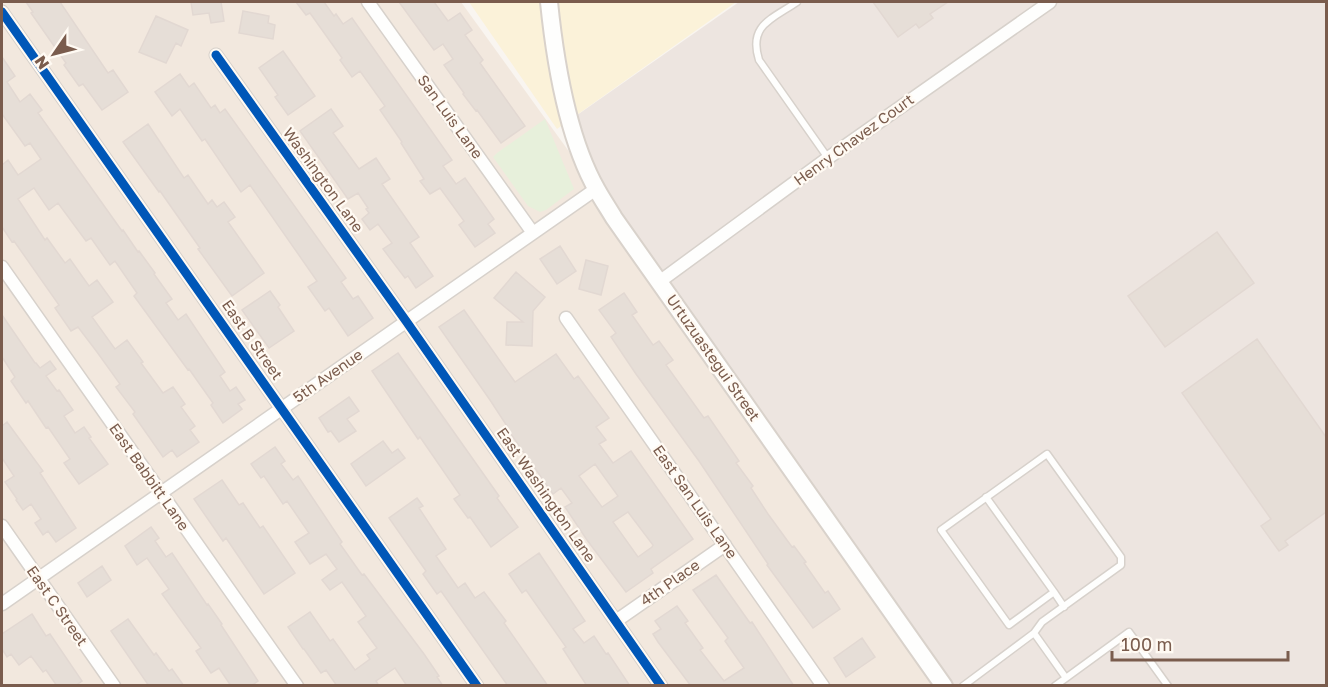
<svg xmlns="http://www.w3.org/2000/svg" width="1328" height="687" viewBox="0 0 1328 687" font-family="'Golos Text',sans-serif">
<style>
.residential{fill:#f2e8de}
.industrial{fill:#ede5e0}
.green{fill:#e7f0db}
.sand{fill:#fbf2d9}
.building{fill:#e6ded7;stroke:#e2d8d2;stroke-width:1.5;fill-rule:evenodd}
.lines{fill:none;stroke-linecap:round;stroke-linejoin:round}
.service-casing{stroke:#d7d1cb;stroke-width:9}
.minor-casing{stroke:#d7d1cb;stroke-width:15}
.secondary-casing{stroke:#d9d2cb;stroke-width:20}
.service{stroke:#fefefd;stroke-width:6}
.minor{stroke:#fefefd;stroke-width:12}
.secondary{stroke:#fefefd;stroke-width:16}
.cycleway-casing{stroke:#fffaf3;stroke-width:13}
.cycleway{stroke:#0057b8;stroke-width:9}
.labels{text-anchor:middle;stroke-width:4.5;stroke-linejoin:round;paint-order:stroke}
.street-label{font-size:15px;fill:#7a5c4d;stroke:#fffaf3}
</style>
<rect width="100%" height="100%" fill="#f9f5f0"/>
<path class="residential" d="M2,2H461L596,189L944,685H2Z"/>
<path class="industrial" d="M739,2H1326V685H944L614,218L570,120Z"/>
<path class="green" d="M545,119L574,189L546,210L540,212L528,206L493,157L497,153Z"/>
<path class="sand" d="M469,2H736L557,129Z"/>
<path class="building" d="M26,2H60L108,73L113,70L128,92L102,110L83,84L79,86L64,65L66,63L31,13L33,12Z
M191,2H221L224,21L211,23L209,13L193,15Z
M296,2H324L334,16L336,14L343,24L352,18L452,160L443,166L456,184L465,178L494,219L488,224L495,233L475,247L459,225L464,221L440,188L430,194L420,181L424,179L401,143L402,142L380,110L385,106L360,71L352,77L340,60L342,58L310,13L306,15Z
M399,2H434L448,21L460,13L472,30L465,35L483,60L480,63L525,126L501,143L477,110L476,111L463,94L464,93L444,65L453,59L443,44L434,50Z
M873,2H948L930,14L933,18L919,28L916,24L898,37Z
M243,11L269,16L268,23L275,25L273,39L239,33Z
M156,16L188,30L181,46L176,43L166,63L139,52Z
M283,51L315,96L288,115L275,97L278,95L259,68Z
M2,57L15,76L7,82L20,102L30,94L42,110L38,113L122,231L123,230L138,252L139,251L155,273L154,274L172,299L166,303L178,320L186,314L225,372L220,376L230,391L236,387L245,400L238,404L242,409L223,423L211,405L213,403L189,369L188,370L134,296L137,293L115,261L110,265L91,238L86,241L58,203L49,210L34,188L18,199L45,240L47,238L65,263L70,259L89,286L97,280L113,302L92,317L115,349L127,340L143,362L141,363L163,393L173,387L185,404L181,407L195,426L190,430L199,442L177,457L172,450L163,457L133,414L135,412L116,387L120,384L97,352L78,327L71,331L55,308L59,305L14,241L12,242L2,227V165L8,160L18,175L41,159L30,143L25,146L2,114Z
M180,74L189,87L194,83L211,108L215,105L220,113L225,109L346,278L341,282L353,299L358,296L373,318L348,336L329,308L325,311L308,287L317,281L250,185L241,192L205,139L202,141L180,109L172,116L155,92Z
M331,109L343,126L333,133L359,169L376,158L390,179L382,184L419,237L410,243L433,276L416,288L408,276L405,278L383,249L392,243L378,224L370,230L362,219L369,213L366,209L368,208L358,193L348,199L300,131Z
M148,124L184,178L188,175L208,204L212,200L217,207L224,202L235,217L228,222L264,273L232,296L198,249L200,248L160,191L159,192L123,142Z
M1217,232L1254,283L1165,347L1128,296Z
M560,246L576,271L557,284L540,259Z
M586,260L608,266L601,295L579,289Z
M516,272L545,297L533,311L532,346L506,345L507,322H523L494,298Z
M270,291L280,305L278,307L294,331L269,348L242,310Z
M624,293L637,312L632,315L653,345L659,341L673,360L666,365L704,418L708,416L739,461L736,463L753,486L751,488L768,514L792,547L794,546L806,562L804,563L825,593L828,591L840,609L813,628L767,565L768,564L699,461L636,374L611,337L616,333L599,310Z
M464,310L515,382L556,354L574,379L578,376L609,418L596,427L606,440L599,444L613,463L631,451L693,539L651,569L653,573L626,592L587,540L565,507L572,503L561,488L553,494L506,427L507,426L490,400L439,327ZM595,464L618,496L602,507L579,476ZM628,512L653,545L652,547L638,557L613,522Z
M2,315L35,363H36L40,368L50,361L56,369L46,376L57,391L59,390L73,410L64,416L75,433L84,427L91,437L89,438L108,464L79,484L64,463L70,459L48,427L46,428L28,401L26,403L11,381L15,377L2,357Z
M1257,339L1326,437V512L1285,541L1288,545L1279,551L1261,526L1271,519L1182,393Z
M398,353L499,496L497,498L518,527L491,547L470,517L468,518L454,499L460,495L420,437L418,439L372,371Z
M349,397L359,411L347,419L356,431L339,442L331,431L328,432L319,418Z
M7,422L43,471L40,473L76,528L56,542L48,531L43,535L35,523L41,519L31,504L23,510L16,500L17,499L5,482L14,476L2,458V426Z
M383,441L392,453L398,449L405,458L366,486L351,464Z
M275,447L285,461L281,464L293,480L298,476L342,542L340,544L362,575L364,574L424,654L439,676L437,677L443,686H407L395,668L376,681L379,686H337L326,670L321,673L304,649H303L288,627L310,612L330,641L333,639L355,670L370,659L367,655L377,648L358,622L366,616L342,582L330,590L322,580L337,569L326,554L310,564L295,542L309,533L287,501L283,504L264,476L261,478L251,464Z
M222,480L239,505L243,503L260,528L263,526L295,573L264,594L226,538L223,541L194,499Z
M417,498L423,506L419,508L446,549L436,556L458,588L465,583L475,598L484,592L506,621L504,623L548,686H508L441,591L437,594L423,574L426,571L389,518Z
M151,527L159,538L155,541L166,557L172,553L207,605L208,604L222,624L221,625L258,681L251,686H231L219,668L211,673L196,651L201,648L162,594L169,589L147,558L137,565L125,546Z
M539,553L585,621L573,629L584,643L594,636L606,654L608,653L630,686H587L563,649L566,647L526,590L522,593L509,574Z
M102,566L111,580L87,597L78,583Z
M716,575L750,623L752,622L794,686H691L658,642L653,634L661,629L655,621L677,606L688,621L685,623L703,648L700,650L724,681L744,668L725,641L728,638L693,590Z
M32,614L46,636L50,634L82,681L75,686H57L46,670L43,672L31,656L19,665L11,654L7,657L2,649V634Z
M128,619L154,655L156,653L169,671L172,669L184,686H149L111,631Z
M862,638L875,657L846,677L834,658Z"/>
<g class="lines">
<defs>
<path id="service" d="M797,2C772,19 748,25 759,60L828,158
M986,497L1054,592
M1064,607L1054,592L1009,625L941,530L1047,454L1121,557V565L1042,622L1034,633L1066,678
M963,686L1034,633
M1055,686L1129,632L1168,686"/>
<path id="minor" d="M368,2L533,233
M2,12L477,686
M216,55L406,321L661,686
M2,267L297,686
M659,282L828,158L1050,2
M566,318L823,686
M2,526L114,686
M2,604L596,189
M616,621L725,545"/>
<path id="secondary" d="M549,2C555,61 567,137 597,190C602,199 608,208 614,218L944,686"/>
</defs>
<use href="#service" class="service-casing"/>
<use href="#minor" class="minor-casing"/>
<use href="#secondary" class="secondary-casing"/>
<use href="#service" class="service"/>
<use href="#minor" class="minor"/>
<use href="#secondary" class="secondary"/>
<defs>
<path id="cycleway" d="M2,12L477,686
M216,55L406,321L661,686"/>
</defs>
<use href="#cycleway" class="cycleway-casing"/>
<use href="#cycleway" class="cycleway"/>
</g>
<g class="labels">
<g class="street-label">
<text transform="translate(450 117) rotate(54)" y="5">San Luis Lane</text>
<text transform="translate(854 140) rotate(-36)" y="5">Henry Chavez Court</text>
<text transform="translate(323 180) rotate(54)" y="5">Washington Lane</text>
<text transform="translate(252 340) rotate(55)" y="5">East B Street</text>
<text transform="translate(713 358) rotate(55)" y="5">Urtuzuastegui Street</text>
<text transform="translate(328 376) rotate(-35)" y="5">5th Avenue</text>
<text transform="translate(149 477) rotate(55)" y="5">East Babbitt Lane</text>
<text transform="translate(546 495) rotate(55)" y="5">East Washington Lane</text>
<text transform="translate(695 502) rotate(55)" y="5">East San Luis Lane</text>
<text transform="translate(670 583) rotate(-35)" y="5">4th Place</text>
<text transform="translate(57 606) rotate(55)" y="5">East C Street</text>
</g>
</g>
<rect width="1328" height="687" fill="none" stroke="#7a5c4d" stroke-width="6"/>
<g transform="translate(54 54) rotate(235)" stroke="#fffaf3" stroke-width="4.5" paint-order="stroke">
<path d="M0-4.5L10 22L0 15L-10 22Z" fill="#7a5c4d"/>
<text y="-9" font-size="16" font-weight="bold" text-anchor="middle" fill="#7a5c4d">N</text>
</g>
<path d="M1112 651v9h176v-9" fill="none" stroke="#7a5c4d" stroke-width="3"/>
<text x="1121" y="651" font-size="18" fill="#7a5c4d" stroke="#fffaf3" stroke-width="4.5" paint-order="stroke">100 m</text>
</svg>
